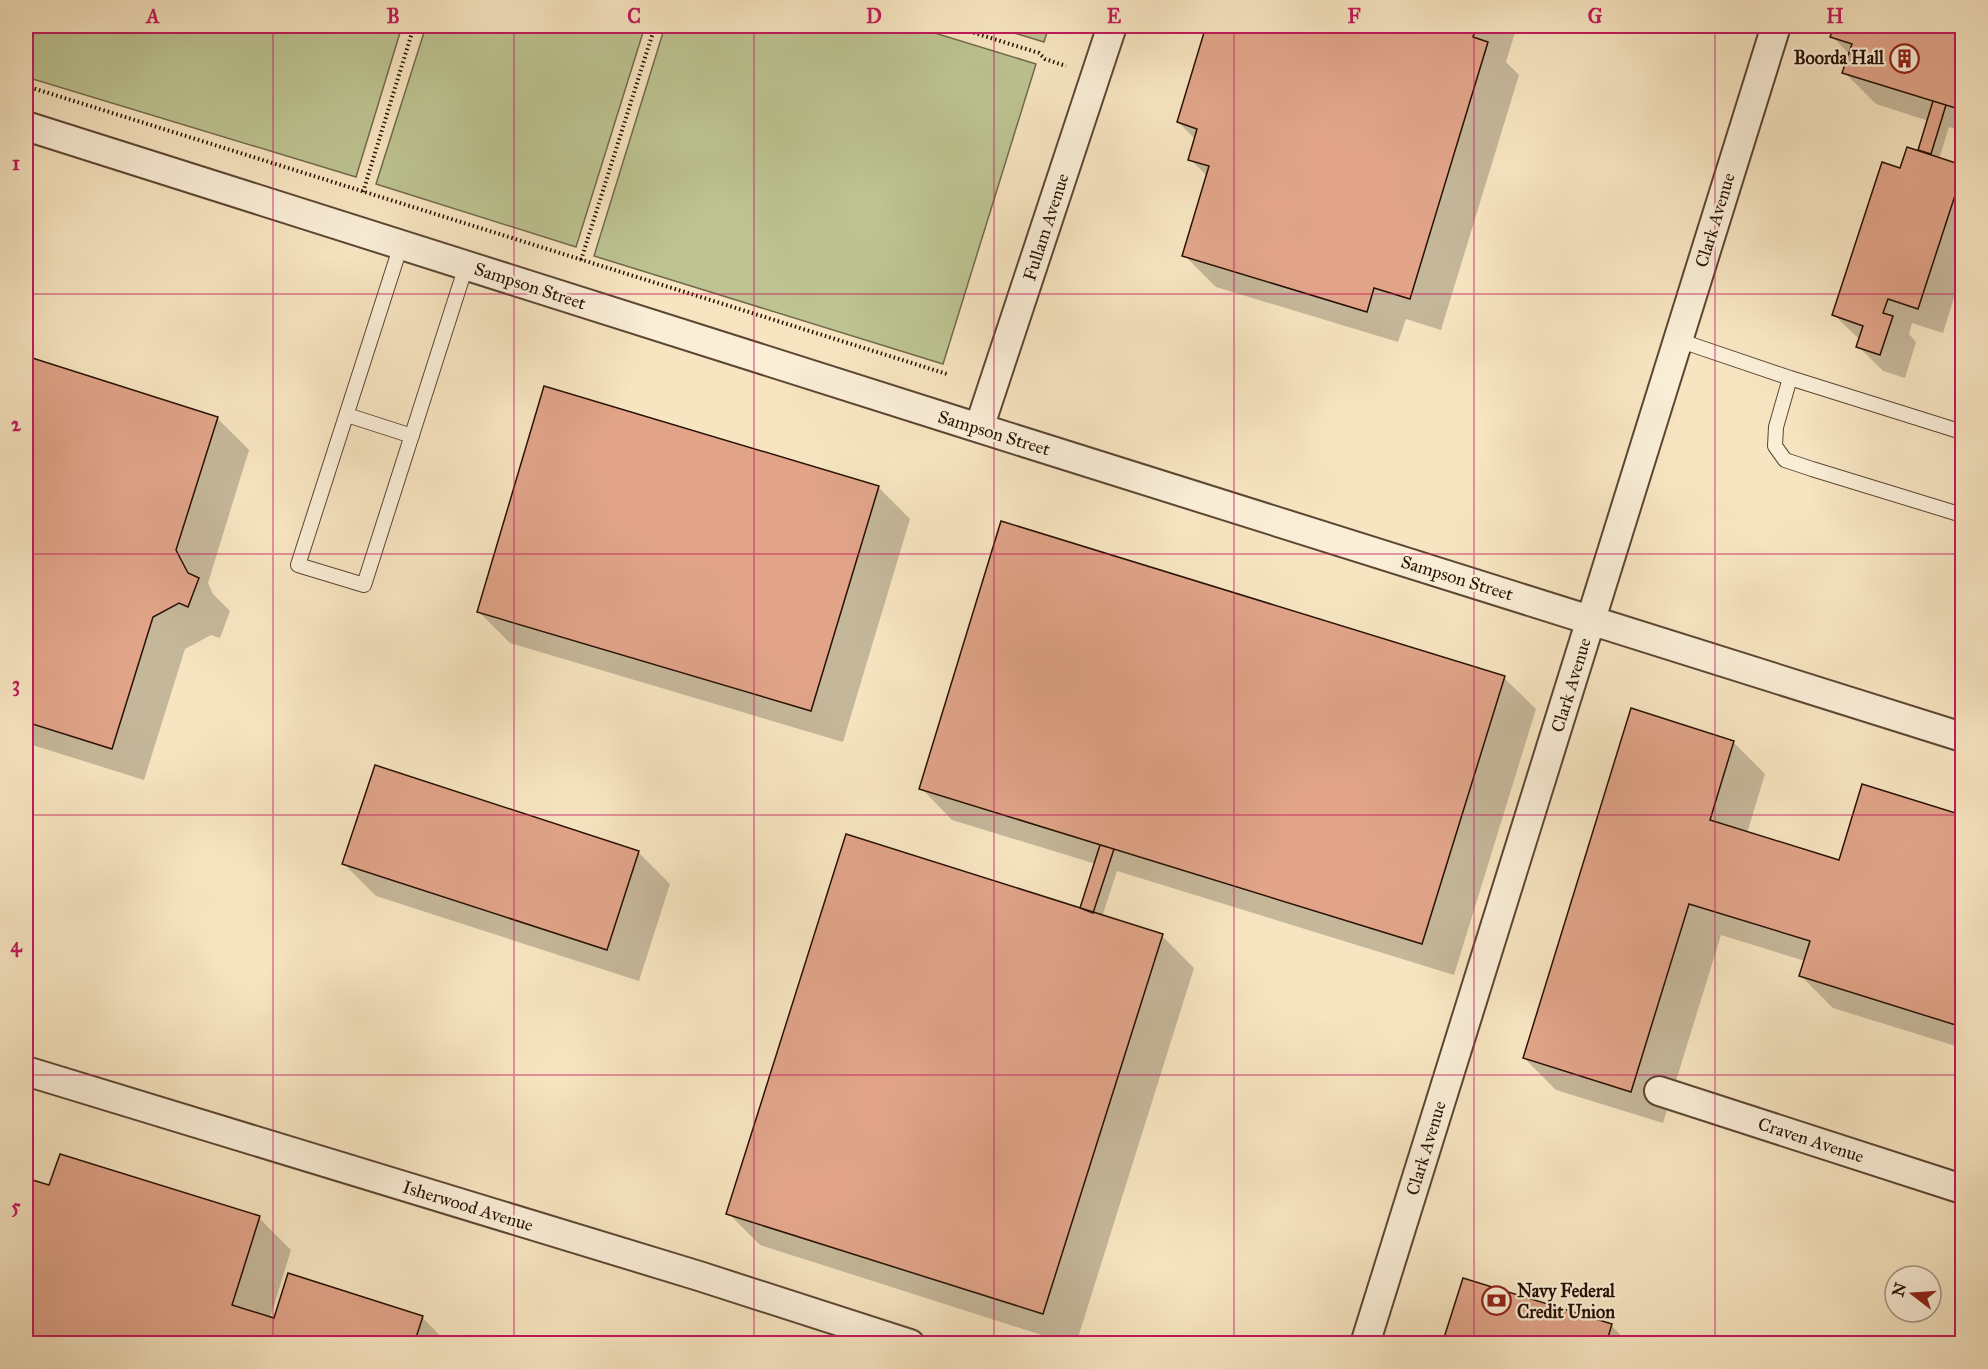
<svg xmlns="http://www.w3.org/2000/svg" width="1988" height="1369" viewBox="0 0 1988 1369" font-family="'IM FELL Great Primer',serif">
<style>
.green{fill:#bdc492;stroke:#726a4b;stroke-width:1.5}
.shadow{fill:#0003}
.building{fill:#e1a489;stroke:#281104;stroke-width:1.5}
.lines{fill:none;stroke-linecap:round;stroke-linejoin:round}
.lane-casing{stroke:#5c4633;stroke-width:16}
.street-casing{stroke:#5c4633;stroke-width:32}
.path{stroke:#281104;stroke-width:4;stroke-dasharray:1.5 3;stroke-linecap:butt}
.lane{stroke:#faeed7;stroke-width:14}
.street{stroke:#faeed7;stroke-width:28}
.grid{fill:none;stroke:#c2185b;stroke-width:1.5;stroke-opacity:0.55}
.labels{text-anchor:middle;stroke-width:4.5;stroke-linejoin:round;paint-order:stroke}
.poi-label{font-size:18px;font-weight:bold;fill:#281104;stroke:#faeed7;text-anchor:end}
.street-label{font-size:18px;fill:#281104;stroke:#faeed7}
.neatline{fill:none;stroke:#c2185b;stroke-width:2}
.grid-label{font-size:20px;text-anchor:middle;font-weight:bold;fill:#c2185b}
</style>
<rect width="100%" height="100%" fill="#f7e5c1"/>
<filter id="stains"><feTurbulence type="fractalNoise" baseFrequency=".00333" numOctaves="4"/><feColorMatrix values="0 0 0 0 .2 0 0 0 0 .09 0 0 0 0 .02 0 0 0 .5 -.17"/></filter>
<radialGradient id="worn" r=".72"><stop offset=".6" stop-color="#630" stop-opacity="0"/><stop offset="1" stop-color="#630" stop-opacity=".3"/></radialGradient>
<path class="green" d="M36,26H402L356,177L26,77V60Z
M426,26H645L576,247L376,184Z
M665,26H912L1036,64L943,364L594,256Z
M991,26H1049L1044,42Z"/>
<path class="shadow" d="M1208,26H1517L1506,62L1519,75L1441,330L1406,319L1398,342L1216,287L1184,255L1208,177L1190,159L1196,140L1178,122Z
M1835,26H1957L1962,27V131L1949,127L1939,159L1962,166V272L1943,333L1912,323L1909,334L1916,342L1905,378L1883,371L1858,346L1859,339L1834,315L1923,154L1919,150L1929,121L1876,104L1844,72L1850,55L1832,36Z
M26,358L217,418L249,450L208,583L213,594L230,611L220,638L211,635L185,649L144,780L26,743Z
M878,487L910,519L843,742L510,643L478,611Z
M1504,678L1536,709L1454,975L1117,871L1102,917L1162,936L1194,968L1076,1344H1070L760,1245L728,1213L1086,912L1096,864L952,820L921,788Z
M1733,742L1765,774L1747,833L1840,862L1863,786L1962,817V1048L1833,1008L1801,976L1805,961L1721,935L1663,1123L1556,1090L1524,1058Z
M638,852L670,884L639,981L376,896L344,864Z
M26,1179L50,1187L259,1218L291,1250L270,1318L275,1320L422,1317L448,1344H26Z
M1611,1325L1629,1344H1444Z"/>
<path class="building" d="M1206,26H1476L1473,37L1488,42L1410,299L1374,288L1367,312L1182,256L1209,166L1188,160L1197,129L1177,122Z
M1834,26H1962V110L1842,73L1852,44L1830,37Z
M1933,101L1946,105L1931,154L1918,150Z
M1907,147L1962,165V174L1918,309L1888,299L1883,313L1893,316L1880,355L1856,347L1863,326L1832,315L1882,162L1900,168Z
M26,356L218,417L176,550L188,573L199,578L188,607L179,603L153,617L112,749L26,722Z
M544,386L879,486L811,711L477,612Z
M1001,521L1505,676L1422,944L919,789Z
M1631,708L1734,741L1710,820L1839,860L1862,784L1962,815V1027L1799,976L1810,941L1689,904L1631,1092L1523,1058Z
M375,765L639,851L607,950L342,864Z
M846,834L1163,934L1043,1314L726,1214Z
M1100,845L1114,849L1093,913L1080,908Z
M60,1154L260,1216L232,1305L274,1318L288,1273L423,1316L414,1344H26V1178L49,1185Z
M1463,1278L1612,1324L1606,1344H1442Z"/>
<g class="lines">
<defs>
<path id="lane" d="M401,245L298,565L364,585L466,266
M1678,340L1790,378L1962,432
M1790,378L1776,427L1775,446L1785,460L1812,469L1962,515
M347,415L412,436"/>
<path id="street" d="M26,126L960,422L1962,737
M979,428L1112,26
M26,1071L699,1276L910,1344
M1659,1091L1962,1189
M1365,1344L1776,26"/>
</defs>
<use href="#lane" class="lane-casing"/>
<use href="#street" class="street-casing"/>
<path class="path" d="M952,26L1039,53L1045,59L1066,66
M26,86L947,374
M363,192L414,26
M581,260L655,26"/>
<use href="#lane" class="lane"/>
<use href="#street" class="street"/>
</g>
<path class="grid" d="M273,26V1344M514,26V1344M754,26V1344M994,26V1344M1234,26V1344M1474,26V1344M1715,26V1344M26,294H1962M26,554H1962M26,815H1962M26,1075H1962"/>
<defs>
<symbol id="building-ring" viewBox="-11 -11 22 22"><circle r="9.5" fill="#faeed7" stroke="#8f2418" stroke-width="1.5"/><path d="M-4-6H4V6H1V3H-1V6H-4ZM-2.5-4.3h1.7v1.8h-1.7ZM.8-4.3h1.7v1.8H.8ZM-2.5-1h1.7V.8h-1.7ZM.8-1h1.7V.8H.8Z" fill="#8f2418"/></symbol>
<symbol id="bank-ring" viewBox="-11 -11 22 22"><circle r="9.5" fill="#faeed7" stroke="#8f2418" stroke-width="1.5"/><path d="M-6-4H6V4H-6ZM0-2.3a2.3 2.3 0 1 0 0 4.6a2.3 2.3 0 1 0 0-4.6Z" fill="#8f2418"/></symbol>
</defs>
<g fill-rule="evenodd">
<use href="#building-ring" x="1888" y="42" width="33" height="33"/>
<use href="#bank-ring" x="1480" y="1284" width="33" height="33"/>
</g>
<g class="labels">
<g class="poi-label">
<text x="1884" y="64">Boorda Hall</text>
<text x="1517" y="1297" text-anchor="start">Navy Federal<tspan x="1517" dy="21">Credit Union</tspan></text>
</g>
<g class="street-label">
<text transform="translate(1715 220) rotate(-73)" y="6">Clark Avenue</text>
<text transform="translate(1046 227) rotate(-72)" y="6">Fullam Avenue</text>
<text transform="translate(530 286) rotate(18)" y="6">Sampson Street</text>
<text transform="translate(994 433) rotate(17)" y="6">Sampson Street</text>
<text transform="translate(1457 578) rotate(17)" y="6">Sampson Street</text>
<text transform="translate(1571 685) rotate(-73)" y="6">Clark Avenue</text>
<text transform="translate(1811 1140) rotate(18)" y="6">Craven Avenue</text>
<text transform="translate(1426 1148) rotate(-73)" y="6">Clark Avenue</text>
<text transform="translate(468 1206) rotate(17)" y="6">Isherwood Avenue</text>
</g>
</g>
<rect width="1988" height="1369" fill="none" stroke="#f7e5c1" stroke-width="66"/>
<g transform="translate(1913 1294) rotate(287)"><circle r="28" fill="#faeed7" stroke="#a69683" stroke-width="1.5"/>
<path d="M0-4.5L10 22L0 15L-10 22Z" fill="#8f2418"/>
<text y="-9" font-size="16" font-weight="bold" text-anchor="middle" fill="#281104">N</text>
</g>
<rect x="33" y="33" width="1922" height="1303" class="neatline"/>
<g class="grid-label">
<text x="153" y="23">A</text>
<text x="393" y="23">B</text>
<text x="634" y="23">C</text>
<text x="874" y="23">D</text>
<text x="1114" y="23">E</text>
<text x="1354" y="23">F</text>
<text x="1595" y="23">G</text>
<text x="1835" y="23">H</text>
<text x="16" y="170">1</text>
<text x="16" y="431">2</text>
<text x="16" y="691">3</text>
<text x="16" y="952">4</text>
<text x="16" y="1213">5</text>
</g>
<rect width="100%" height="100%" filter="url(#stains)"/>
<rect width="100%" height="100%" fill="url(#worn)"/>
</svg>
